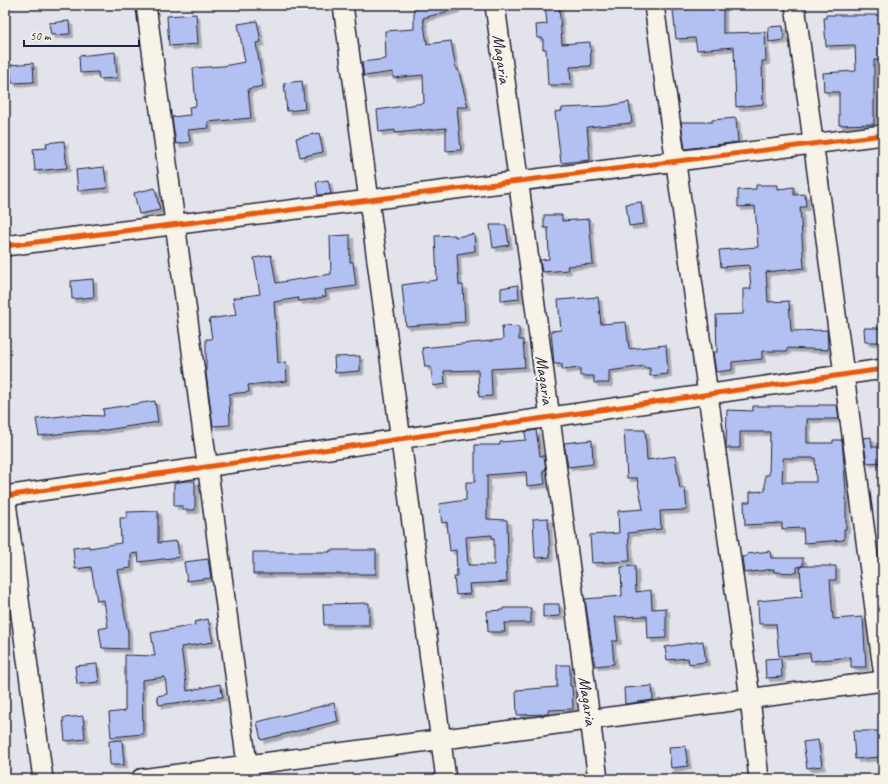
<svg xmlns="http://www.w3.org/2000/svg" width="888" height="784" viewBox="0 0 888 784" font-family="Caveat,sans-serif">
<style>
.building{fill:#b3c1f2;stroke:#22223b;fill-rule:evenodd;filter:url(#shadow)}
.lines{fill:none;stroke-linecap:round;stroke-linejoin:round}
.minor-casing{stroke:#22223b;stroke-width:22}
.minor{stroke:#f7f3e8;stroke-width:19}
.cycleway-casing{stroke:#f7f3e8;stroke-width:8}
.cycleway{stroke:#e8590c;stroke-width:5}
.labels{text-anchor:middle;stroke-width:4;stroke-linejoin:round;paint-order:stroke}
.street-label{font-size:17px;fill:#22223b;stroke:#f7f3e8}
</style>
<defs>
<filter id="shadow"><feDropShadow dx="3.5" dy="3.5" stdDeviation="0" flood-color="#0004"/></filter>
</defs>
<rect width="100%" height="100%" fill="#e3e4eb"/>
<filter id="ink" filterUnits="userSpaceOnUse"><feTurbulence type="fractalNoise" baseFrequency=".025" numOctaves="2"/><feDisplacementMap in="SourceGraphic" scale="8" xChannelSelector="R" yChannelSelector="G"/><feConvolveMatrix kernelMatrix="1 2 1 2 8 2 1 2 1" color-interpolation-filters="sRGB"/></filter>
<g filter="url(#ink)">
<path class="building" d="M414,5H456V9L423,18L427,44L451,41L456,69H458L468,107H457L461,150L446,151V128L395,133V130L379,132L377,110L424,103L423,75L393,78V72L364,76L362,62L386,59L385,31L414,29Z
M545,5H559L562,44L590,42L591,66L570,67L571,85H548L546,49H543V38H537L536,25L547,24Z
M723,7V33L765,32L766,61H762L763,104L736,107L734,47L697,50L695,38L676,39L673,10Z
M196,14L198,44L169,46L167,16Z
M826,15H883V60H874V124L839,125V92H824L823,73L856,71L855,45L826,46L824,18H826Z
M69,21L70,34L51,35L49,23Z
M257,21L261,42L256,43L263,86L248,89L251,118L208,122L209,128L188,130L190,142L176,144L172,117L190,115L189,107L196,106L193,68L223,66L245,62L238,24Z
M783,26L784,40L769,42L768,27Z
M115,52L117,78L99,79L98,72L80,73L79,56Z
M33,63L34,82L12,83L10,65Z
M302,81L305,109L287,111L284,83Z
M629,102L632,123L587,127L590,160L561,163L555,112L562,111V108L608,106Z
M736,118L738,142L685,149L681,122H712V120Z
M319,133L323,152L300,157L296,138Z
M64,141L67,168L35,171L33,149L47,148L46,143Z
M104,167L107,188L78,191L76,170Z
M328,180L331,194L318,195L316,182Z
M756,185H778V189L794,187V195L805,194L806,207H800L804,268L766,272L768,302L789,301L791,331L827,330L828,350L787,348V351H762V359L732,362V370L716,372L713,352H717L716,315L743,314V289H751L749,265L721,267L719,250L758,247L755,206L738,207V190L756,189Z
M155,188L160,210L139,214L134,193Z
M641,202L644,224L629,226L626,204Z
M544,215H562V221L589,219L593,264L567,266L568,270L542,272L540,260L549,259L548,228H544Z
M490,225H506L509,245L493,248Z
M474,234L475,251L457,254L459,285H463L465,322L406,326L402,285L437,280L435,236L455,235V237Z
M350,235V262H353L356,286L325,290L326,296L315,299L299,301L298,298L274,302L278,363L286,362L287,381L248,385L249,392L229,394L230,425L213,426L206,373V339H212L209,319L236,315L233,298L260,294L254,258L271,255L276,283L331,274L330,236Z
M93,279L94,297L72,299L71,281Z
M518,285L519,299L501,301V288Z
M598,297L601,324L626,322L629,349L666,345L668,374L650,376V368H644V366L609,371V383H594V376H580V368L562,370V364H554L551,331L561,330L558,300Z
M502,326L519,327V340H523L525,367L491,369L492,396L479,397L478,370L444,371L445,384L433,386L431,367H425L422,348L501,340L503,339Z
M864,328H882V342H865Z
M360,356V371L335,373L334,357Z
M155,401L158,422L99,431H83L39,436L36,419L71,415L104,416L103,409Z
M818,405H837L839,419H807V443H833V440H842L846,492V529H844V540L804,543L803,528L782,529V523L745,525L744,502H750V492L765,491V475H769L770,432H740V448H726L727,410L753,411V406H818ZM783,458H815L816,482H782Z
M536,430L540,456H544L546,470H543L545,484L527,486L526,472L487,475V519L507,520L508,559L506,560L507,582L469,584L470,594L456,595L454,577H457L456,550L450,551L447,522L442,523L439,504L466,500V482H475V445H500V442L526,440L525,432ZM492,535V538H494V565H468L466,537Z
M624,430H645L647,460L675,456L680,489L685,488L687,510L660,511L661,529L628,533L630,561L592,563L590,535L619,533L618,511L643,509L637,478H627Z
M871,437L872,447H883V462L867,463L863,438Z
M592,440L593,464L568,467L564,443Z
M186,481H195V510H183V506H174V483Z
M158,511V543L177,541L179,557L139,562L138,553L131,554V568L117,570L128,633V649L102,648L99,629L108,627L104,600L97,601L91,567L75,569L73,548L89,546V548L121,543L120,518H127V512Z
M548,518L550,557L535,558L533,519Z
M330,550H376V574H253V552H330Z
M770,551L771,558H803V566L797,567V573L774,572V569L744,573L742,557L747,556V554Z
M208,559L211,578L187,581L184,562Z
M635,566L636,592L651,590L652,609L666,608V638L648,639L647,616L615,617L618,641H612L614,664L595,666L585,599L622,596L621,567Z
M800,566H836V580H830L833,619L863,617L866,667H851V657L811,661L810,653L779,656L776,624H759L758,601L802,597Z
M369,603V625H324L323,604Z
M543,604H559L560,616L543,617Z
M503,608H531V623H504L505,632H488L487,611L503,610Z
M208,619L213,642L181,647L187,691L220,684L223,697L159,705L157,696L167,694L165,677L142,680L143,734L111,737L109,713L125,711V655L155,656L151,633L195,625L194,622Z
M703,641L706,662L689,664L688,658L667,660L665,647Z
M781,658L782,677L766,678L765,659Z
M97,664L99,682L77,684L75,666Z
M557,665H570V686H572L573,709L548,710V714L517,715L516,690L557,687Z
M652,686L653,700L625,704L624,688Z
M334,703L338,721L261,740L257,722Z
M83,716L85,739L65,741L63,718Z
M853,731H881L880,757L855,759Z
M122,740L124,765H110L109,741Z
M818,740L822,766L807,768L803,742Z
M685,746L688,766L671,768L669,747Z"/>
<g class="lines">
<defs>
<path id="minor" d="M146,5L249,779
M343,5L446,779
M495,5L598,779
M654,5L750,698L759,779
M795,5L883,669
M5,246L883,135
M5,495L43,779
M5,496L883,369
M141,779L883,681"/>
</defs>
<use href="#minor" class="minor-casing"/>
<use href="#minor" class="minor"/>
<defs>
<path id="cycleway" d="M5,246L883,135
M5,496L883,369"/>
</defs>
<use href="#cycleway" class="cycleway-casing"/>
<use href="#cycleway" class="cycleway"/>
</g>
</g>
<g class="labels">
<g class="street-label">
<text transform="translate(502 59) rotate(82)" y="6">Magaria</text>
<text transform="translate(545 380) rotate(82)" y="6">Magaria</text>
<text transform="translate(588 701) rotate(82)" y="6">Magaria</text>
</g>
</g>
<rect width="888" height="784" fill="none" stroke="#f7f3e8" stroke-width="20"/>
<rect x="10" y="10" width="868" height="764" fill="none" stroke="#22223b" stroke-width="1.5" filter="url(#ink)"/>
<path d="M24 40v6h115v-6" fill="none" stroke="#22223b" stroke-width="2"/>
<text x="30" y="40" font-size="12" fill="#22223b" stroke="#f7f3e8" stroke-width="3" paint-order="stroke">50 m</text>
</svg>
